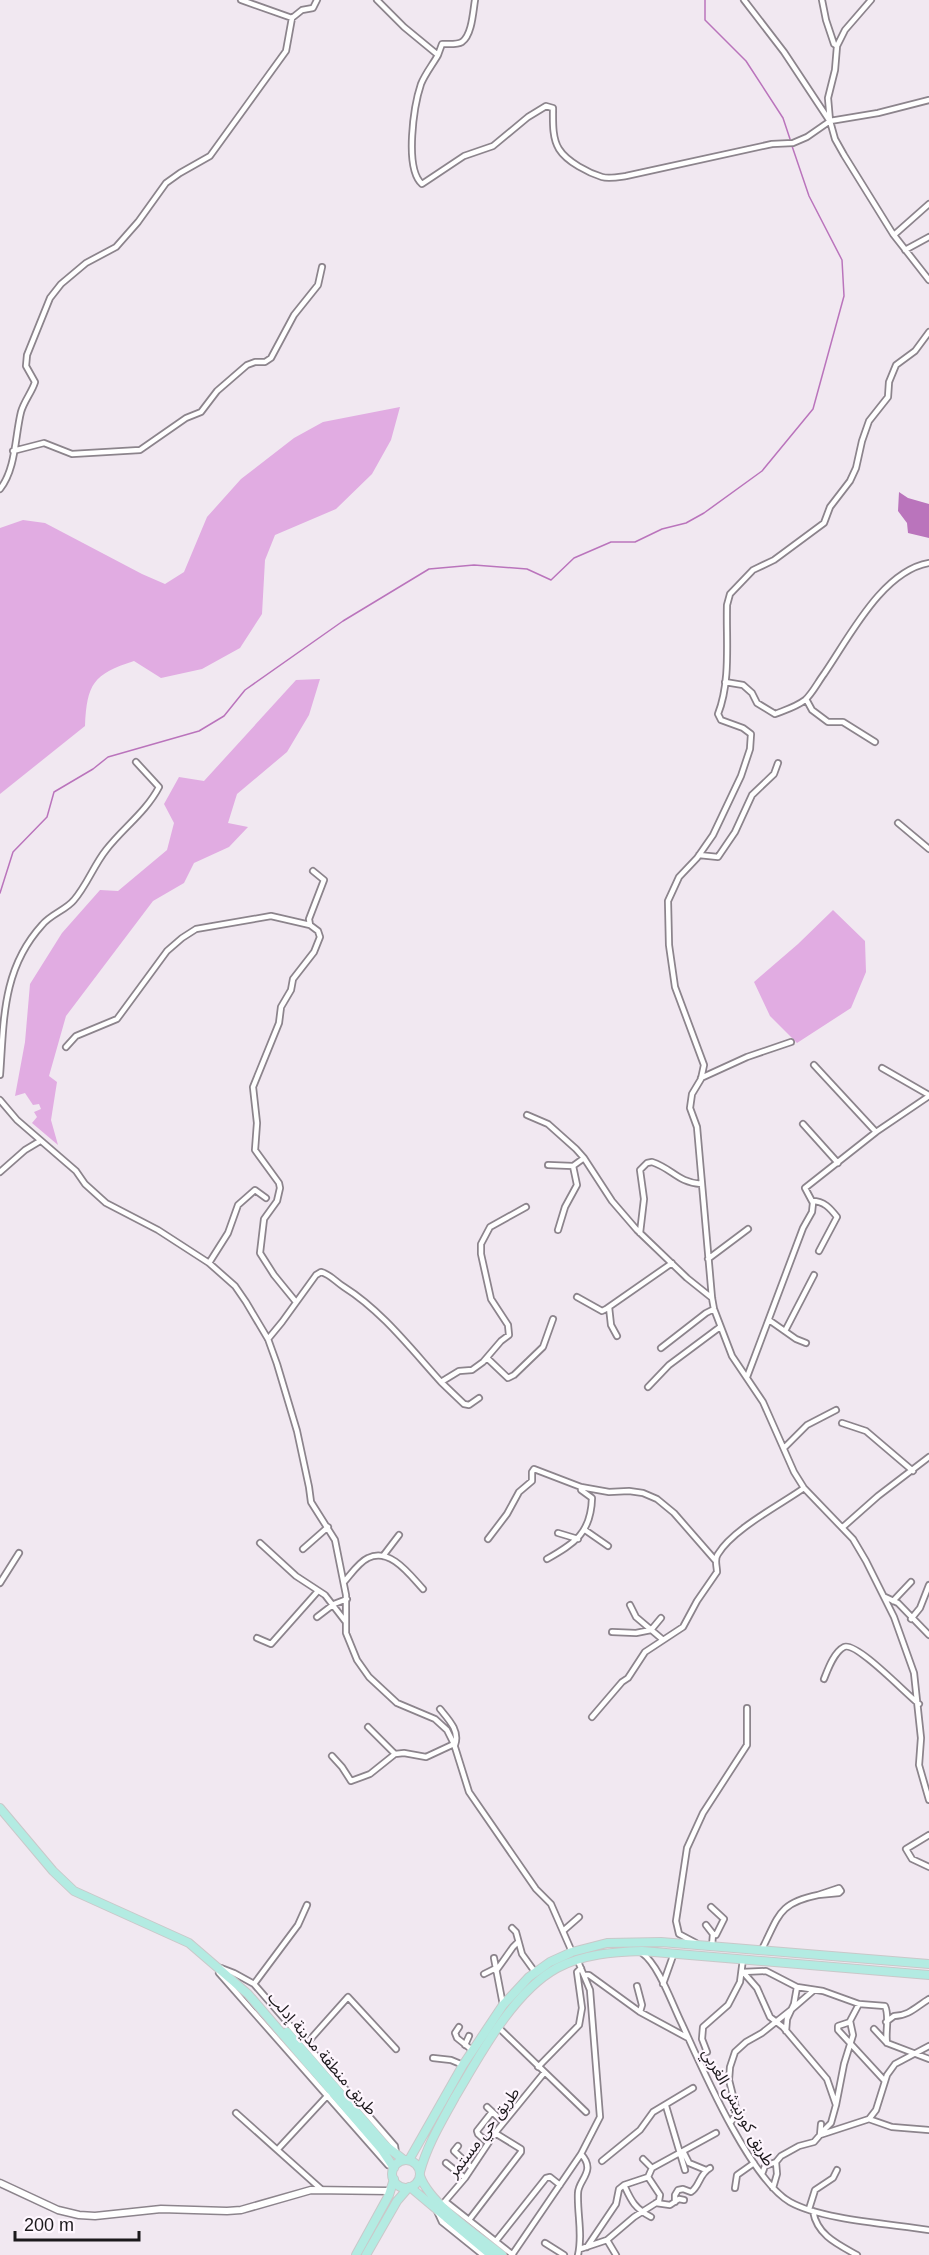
<svg xmlns="http://www.w3.org/2000/svg" width="929" height="2255" viewBox="0 0 929 2255" font-family="Arial,'Noto Sans Arabic',sans-serif">
<style>
.green{fill:#e1ace2}
.water{fill:#ba74bc}
.lines{fill:none;stroke-linecap:round;stroke-linejoin:round}
.stream{stroke:#ba74bc;stroke-width:1.5}
.minor-casing{stroke:#8c848c;stroke-width:8}
.tertiary-casing{stroke:#8c848c;stroke-width:9}
.primary-casing{stroke:#c9c8c9;stroke-width:10}
.minor{stroke:#fff;stroke-width:4.5}
.tertiary{stroke:#fff;stroke-width:6}
.primary{stroke:#b3ebe2;stroke-width:8}
.labels{text-anchor:middle;stroke-width:4.5;stroke-linejoin:round;paint-order:stroke}
.street-label{font-size:16px;fill:#1c191c;stroke:#fef6fe}
</style>
<rect width="100%" height="100%" fill="#f1e8f1"/>
<path class="green" d="M400,407L391,440L372,474L336,509L275,535L265,560L262,614L240,648L202,669L161,678L134,661C93,674 87,684 85,726L0,794V528L23,520L45,523L142,574L165,584L184,572L207,517L241,479L294,438L323,422Z
M320,679L309,715L287,752L237,794L228,823L248,827L229,847L194,863L184,883L153,901L66,1016L49,1076L57,1082L51,1120L58,1145L32,1123L37,1117L34,1112L41,1109L39,1104L33,1105L25,1093L15,1096L25,1042L30,984L62,933L100,890L118,891L167,850L174,823L164,804L179,777L204,781L296,680Z
M833,910L865,941L866,972L851,1008L797,1043L770,1016L754,982L798,944Z"/>
<path class="water" d="M899,492L908,498L929,504V538L908,533L907,523L898,511Z"/>
<g class="lines">
<path class="stream" d="M705,0V20L746,61L783,118L790,139
M0,893L13,852L47,817L54,792L93,769L108,757L199,731L224,716L245,690L343,621L429,569L474,565L527,569L551,580L574,558L611,542H635L662,529L686,523L704,513L762,471L813,409L844,296L842,260L809,196L792,146"/>
<defs>
<path id="minor" d="M241,0L292,18
M377,0L404,27L438,55C433,64 425,74 421,84C414,105 404,168 422,184L464,156L493,146L528,117L546,106L553,108C553,121 552,138 559,149C567,162 589,173 602,177C609,179 619,177 626,176L772,144L793,143L807,137L830,121L878,113L929,100
M744,0L784,52L829,120
M822,0L826,20L834,44L837,46
M871,0L845,30L837,46L835,70L828,98L830,121L835,139L844,155L893,234L929,280
M438,55L442,44C448,44 457,45 462,42C472,35 473,12 475,0
M894,235L929,204
M905,250L929,237
M929,332L915,351L896,365L889,382L888,397L869,421L862,441L856,468L850,481L830,507L824,523L774,560L753,570L730,594L727,605C726,640 731,681 718,714L721,720L743,728L751,734L750,749L741,776L713,835L697,858L679,877L668,901L669,945L675,987L704,1065L701,1079L692,1094L690,1108L697,1127L712,1298L714,1309L732,1356L763,1402L794,1472L804,1488L853,1539L866,1561L894,1617L914,1673L921,1738L919,1765L929,1800
M13,451L44,443L72,454L140,450L186,418L201,412L217,391L247,365L255,362H265L271,358L294,315L318,285L322,267
M0,489C16,469 15,436 21,412C24,401 32,392 35,382L26,366L27,355L50,298L61,284L86,263L116,247L138,222L166,183L180,173L210,156L286,51L292,18L302,10L313,8L317,0
M725,682L743,685L752,693L757,703L775,714C785,710 796,707 805,700C812,694 818,682 824,674C849,638 882,571 929,563
M806,699L812,710L828,722H843L875,742
M898,823L929,849
M699,855L718,857L735,832L752,795L774,774L778,763
M66,1047L76,1036L117,1019L167,951L182,938L196,929L271,916L310,925
M814,1065L876,1132
M882,1068L929,1095
M0,1075C4,1020 2,969 42,925C51,914 66,910 74,900C87,885 94,865 106,850C123,828 146,812 159,787L136,762
M701,1078L747,1057L791,1042
M0,1100L17,1120L76,1171L85,1184L106,1203L158,1230L209,1263L235,1286L246,1302L268,1339L277,1364L297,1431L309,1487L311,1502L335,1540L346,1595V1633L357,1660L369,1677L397,1703L435,1719L447,1730L454,1744L469,1792L536,1889L551,1904L572,1952
M527,1115L548,1124L576,1149L584,1158L612,1201L637,1230L687,1278L712,1298
M803,1124L838,1163
M548,1165L573,1166
M0,1172L25,1150L40,1141
M812,1201C824,1201 830,1208 837,1217L819,1251
M558,1230L565,1207L577,1185L573,1166L584,1158
M640,1233L644,1199L640,1170L647,1163L652,1162C673,1169 677,1182 701,1184
M708,1259L748,1229
M209,1263L228,1233L238,1205L255,1190L266,1198
M577,1297L602,1311L606,1309L672,1263
M296,1302L274,1275L260,1253L264,1219L277,1201L280,1188L279,1183L255,1150L257,1123L253,1087L279,1023L281,1007L291,990L293,979L314,952L320,937L318,931L310,925L309,919L324,880L313,871
M609,1307L611,1325L617,1336
M769,1320L796,1339L806,1343
M785,1331L814,1275
M268,1339L282,1322L316,1275L321,1272C330,1274 336,1282 344,1287C382,1311 411,1349 441,1382L459,1371L472,1370L483,1362L501,1341L509,1335L508,1325L491,1299L481,1254V1244L490,1227L526,1207
M661,1348L706,1313L714,1309
M487,1358L508,1378L514,1375L543,1347L553,1319
M747,1377L803,1228L812,1212L813,1203L805,1188L876,1132L929,1096
M441,1382L464,1404L469,1405L479,1398
M648,1387L669,1365L720,1327
M842,1423L866,1431L913,1471
M784,1448L807,1425L836,1410
M843,1527L878,1496L929,1457
M585,1530L608,1546
M558,1533L578,1539
M488,1539L507,1514L519,1492L532,1481V1472L534,1469L581,1487L609,1492L629,1491L643,1493L657,1499L674,1513L715,1560
M260,1543L296,1576L325,1595L345,1621
M303,1549L328,1527
M383,1556L399,1535
M547,1559C575,1543 591,1533 592,1498L581,1490V1487
M344,1582C351,1574 359,1562 368,1558C390,1547 410,1575 423,1589
M0,1583L19,1553
M885,1597L898,1603L929,1635
M893,1601L911,1582
M630,1605L636,1617L662,1639
M317,1617L334,1604L347,1599
M911,1619L920,1608L929,1585
M612,1632L636,1633L651,1630L661,1618
M257,1638L271,1644L318,1591
M824,1679C828,1669 834,1652 844,1647C856,1641 906,1694 919,1704
M440,1709C449,1720 460,1731 455,1745
M592,1717L622,1682L628,1678L645,1652L683,1627L697,1601L717,1572C717,1566 714,1559 718,1554C733,1529 780,1505 804,1488
M368,1727L395,1754
M332,1756L342,1767L351,1781L370,1774L395,1754L404,1753L426,1757L454,1744
M929,1835L906,1849L912,1859L929,1867
M839,1888L841,1891L839,1893L818,1895Z
M711,1907L724,1919L716,1935L713,1934
M706,1925L713,1934L712,1946
M512,1928L516,1932L522,1954L535,1972
M563,1931L579,1917
M696,1943L679,1934L676,1921L687,1848L703,1813L747,1745V1708
M762,1949C779,1916 778,1903 818,1895
M642,1953C659,1965 672,2004 682,2024C702,2068 750,2179 790,2202C822,2220 892,2224 929,2230
M494,1958L503,2005
M221,1968L234,1973L254,1984L395,2146L396,2153
M496,1971L513,1947L518,1942
M742,1972L766,1971L797,1987L823,1991L859,2004L885,2006C890,2016 885,2032 887,2043
M743,1972L757,1988L770,2017L783,2027L827,2079L836,2105
M219,1973L388,2165
M484,1974L496,1968
M584,1975H589L640,2012L688,2038
M254,1984L298,1925L307,1905
M663,1984L674,1953
M637,1986L642,2005L640,2012
M850,2022L838,2026V2030L884,2080
M886,2022L894,2016C909,2016 917,2006 929,1999
M459,2027L455,2033L457,2038L472,2050
M498,2027L586,2112
M874,2029L887,2043L929,2059
M786,2031L787,2019L794,2004L797,1987
M307,2043L348,1997L396,2049
M465,2045L469,2036
M707,2052L702,2039L703,2027L728,2005L740,1982L743,1959
M433,2058L451,2060L463,2065
M538,2067L579,2025L582,2008L577,1972L581,1968
M666,2106L685,2170
M487,2107L503,2122
M236,2113L321,2189
M869,2119L892,2127L929,2130
M731,2122L737,2112L729,2080L730,2067L735,2052L746,2042L762,2033L792,2009L814,1990
M821,2133L831,2123L836,2105L844,2064L853,2035L850,2021L859,2004
M820,2135L869,2119L876,2110L887,2075L895,2064L929,2046
M488,2143L478,2134L477,2131L492,2112
M458,2146L454,2151L471,2167
M278,2149L328,2095
M683,2151L689,2163L706,2170
M643,2159L652,2168
M602,2161L640,2130L653,2112L693,2088
M446,2163L465,2178
M762,2174L765,2166L776,2162L781,2156L799,2146L814,2142L820,2135L821,2124
M624,2185C631,2200 634,2208 651,2217
M735,2188L737,2175L754,2163
M773,2188L777,2174L776,2162
M446,2202L513,2255
M675,2202V2195L678,2190L683,2189L691,2192C700,2186 699,2174 710,2168
M656,2203L670,2205L679,2199L684,2200
M441,2206L465,2178L495,2133L544,2073
M809,2209L815,2190L833,2178L837,2170
M437,2211L442,2222L483,2255
M813,2211C817,2235 837,2244 857,2255
M469,2220L521,2152V2149L495,2133
M607,2240L616,2255
M496,2241L546,2178L550,2177L560,2185
M545,2243L564,2255
M587,2247L616,2204L619,2189L624,2185L648,2177
M580,2249L607,2240L634,2217L659,2201L660,2195L648,2177L652,2168L716,2133
M512,2255L581,2154L600,2117L590,1990L577,1959
M578,2255C583,2235 577,2213 578,2193C578,2180 597,2171 581,2154"/>
<path id="tertiary" d="M0,2183L58,2210L79,2215L95,2216L161,2209L227,2211L241,2210L311,2190L390,2191"/>
<path id="primary" d="M0,1808L53,1871L74,1891L189,1943L218,1968L248,1994L382,2150L394,2168
M287,2032L386,2146L404,2160
M409,2160L463,2065L503,2005L529,1977L550,1962L572,1952L607,1943L661,1942L929,1964
M392 2174a14 14 0 1 1 28 0a14 14 0 1 1-28 0Z
M420,2172C427,2145 442,2121 455,2097C480,2055 513,1992 557,1968C584,1954 613,1952 642,1951L929,1975
M420,2176C430,2204 478,2236 502,2255
M410,2187L491,2255
M356,2255L389,2195L394,2179
M366,2255L397,2201L409,2187"/>
</defs>
<use href="#minor" class="minor-casing"/>
<use href="#tertiary" class="tertiary-casing"/>
<use href="#primary" class="primary-casing"/>
<use href="#minor" class="minor"/>
<use href="#tertiary" class="tertiary"/>
<use href="#primary" class="primary"/>
</g>
<g class="labels">
<g class="street-label">
<text transform="translate(323 2053) rotate(49)" y="6">طريق منطقة مدينة إدلب</text>
<text transform="translate(739 2107) rotate(61)" y="6">طريق كورنيش الغربي</text>
<text transform="translate(483 2132) rotate(-53)" y="6">طريق حي مستمر</text>
</g>
</g>
<path d="M15 2231v9h124v-9" fill="none" stroke="#1c191c" stroke-width="3"/>
<text x="24" y="2231" font-size="18" fill="#1c191c" stroke="#fef6fe" stroke-width="4.5" paint-order="stroke">200 m</text>
</svg>
